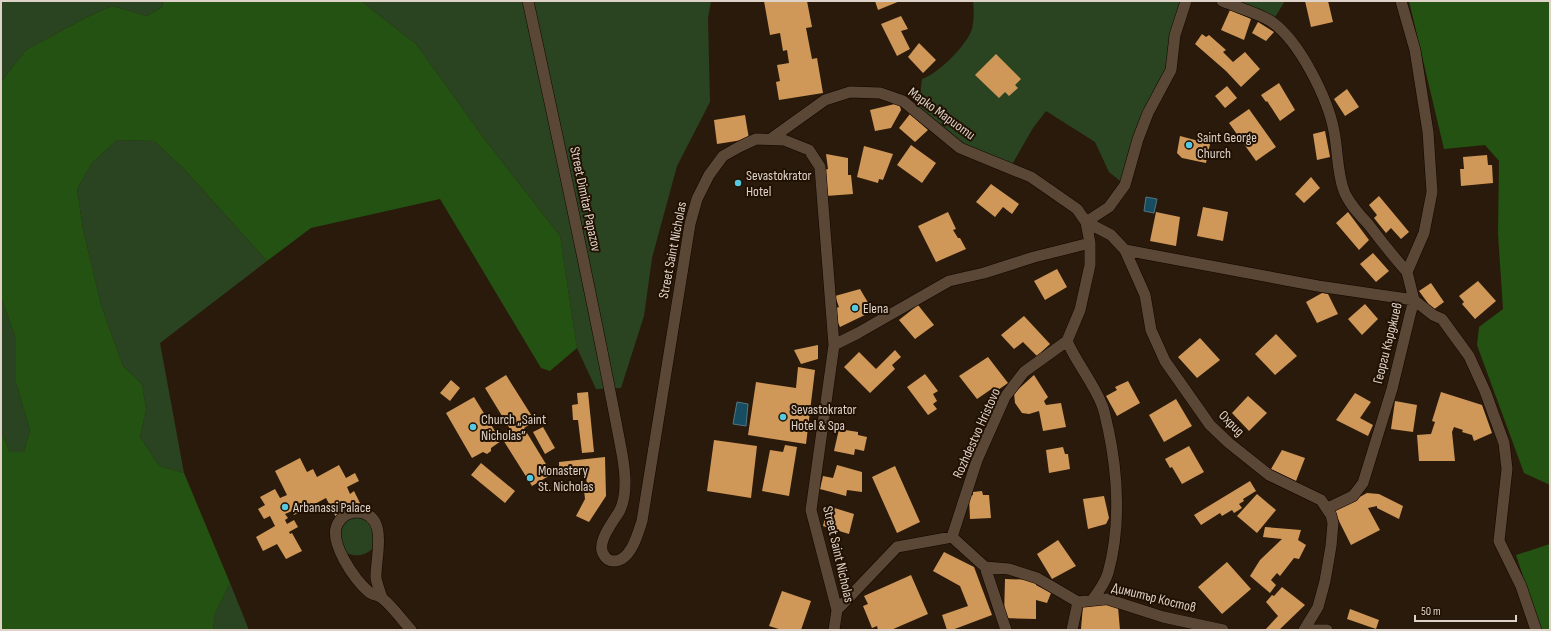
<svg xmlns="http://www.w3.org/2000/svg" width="1551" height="631" viewBox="0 0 1551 631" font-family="'Sofia Sans Condensed',sans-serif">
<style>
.green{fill:#2a4421}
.forest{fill:#245213}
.water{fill:#174d60;stroke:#537580}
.building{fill:#d09858}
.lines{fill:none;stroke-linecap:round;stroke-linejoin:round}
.minor-casing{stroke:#120500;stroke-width:12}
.tertiary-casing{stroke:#120500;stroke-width:12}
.minor{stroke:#5a4736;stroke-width:11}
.tertiary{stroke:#5a4736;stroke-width:11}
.poi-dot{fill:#56c9e1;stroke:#211103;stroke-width:1.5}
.labels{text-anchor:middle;stroke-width:4;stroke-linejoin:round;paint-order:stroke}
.street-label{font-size:14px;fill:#ded2c9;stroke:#211103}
.poi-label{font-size:14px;fill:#ded2c9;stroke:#211103;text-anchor:start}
</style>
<rect width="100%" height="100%" fill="#2a1a0b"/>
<path class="green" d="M1,1H163L162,7L147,16L112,6L85,18L26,50L1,82Z
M361,1H711L708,18L710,102L677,166L652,258L644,316L621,388L596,389L577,348L560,236L486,141L416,44Z
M973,1H1186L1171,70L1125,185L1109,172L1095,142L1046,111L1033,128L1010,168L960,148L918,113L922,79C938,74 967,45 972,29C974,20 974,10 973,1Z
M1222,1H1285L1272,22Z
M117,140L154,141L183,168L267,261L160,343L184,473L159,466L140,437L146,409L142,384L123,366L101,305L83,229L77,189L92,163Z
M1,297L16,339V383L30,430L24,452H10L1,432Z
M346,515L374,520L373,548C365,556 357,557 346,553L336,528Z
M230,583L249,630H213L215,614Z"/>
<path class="forest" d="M163,1H361L416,44L486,141L560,236L577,348L550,371L541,368L440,199L311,228L267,261L183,168L154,141L117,140L92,163L77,189L83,229L101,305L123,366L142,384L146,409L140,437L159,466L184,473L230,583L215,614L213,630H1V432L10,452H24L30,430L16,383V339L1,297V82L26,50L85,18L112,6L147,16L162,7Z
M1409,1H1550V485L1524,473L1477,345L1479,327L1503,309L1498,234L1499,161L1485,145L1444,149Z
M1550,544V630H1541L1516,555Z"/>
<path class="water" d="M1146,197L1157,199L1154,213L1144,211Z
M737,402L748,404L746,426L733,424Z"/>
<path class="building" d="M764,1H807L812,27L806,28L812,59L817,58L823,93L779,100L776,82L780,81L777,65L789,63L787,50L783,51L780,33L770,35Z
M875,1H900L878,10Z
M1305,1H1328L1333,22L1311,27Z
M1230,10L1251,19L1244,40L1221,30Z
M901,16L908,29L901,31L910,49L897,56L881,24Z
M1258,22L1274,32L1266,41L1252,33Z
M1202,34L1206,37L1209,35L1226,50L1223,52L1233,62L1245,52L1260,69L1241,87L1226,71L1195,44Z
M919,43L936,60L923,73L908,57Z
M996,54L1021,79L1015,85L1018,88L1009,96L1005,92L999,98L975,75Z
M1279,83L1295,110L1280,121L1267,101L1266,102L1261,95Z
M1227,86L1237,98L1225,108L1215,96Z
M1347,89L1359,107L1345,116L1334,99Z
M899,103L901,110L891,128L875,131L870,110Z
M1249,109L1276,147L1256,161L1229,123Z
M910,114L928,130L915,142L899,128Z
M745,115L749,139L717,144L714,120Z
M1325,131L1330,157L1317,160L1313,134Z
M1180,136L1210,144L1206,163L1182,158L1177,153Z
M911,145L936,163L922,183L897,165Z
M864,146L893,154L883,180L879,179L878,183L857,177Z
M826,154L848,158V175H851L853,194L826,196L824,170L828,169Z
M1487,155L1488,165H1492L1493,183L1461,186L1460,169H1464L1463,157Z
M1311,177L1320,188L1304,203L1295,194Z
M991,184L1019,204L1012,214L1003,207L995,217L976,202Z
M1379,196L1409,232L1401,239L1391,228L1386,233L1374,218L1377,215L1369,205Z
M1203,207L1228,212L1223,241L1197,236Z
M948,212L956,229L953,230L958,238H960L966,249L936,262L918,226Z
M1156,212L1180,217L1176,246L1150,241Z
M1348,212L1369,240L1359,250L1336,223Z
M1373,253L1389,271L1376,282L1360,264Z
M1057,269L1067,287L1045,300L1034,281Z
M1478,281L1496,301L1475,319L1462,304L1464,302L1459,296Z
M1431,283L1444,302L1433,310L1419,291Z
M860,289L873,311L840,327L832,310L839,307L835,296Z
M1322,293L1328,294L1338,314L1317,323L1306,302Z
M1365,304L1378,319L1362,335L1348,319Z
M918,305L934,325L915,339L899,320Z
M1024,316L1050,344L1037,356L1023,342L1014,349L1001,335Z
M1276,334L1297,356L1275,375L1255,354Z
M1200,338L1220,360L1197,378L1178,357Z
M818,345V359L801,364L794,350Z
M895,350L901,357L892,365L895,369L870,393L844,367L859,352L876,369Z
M988,357L1008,383L995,392L993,388L977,399L959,376Z
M798,367L815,370L806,444L748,435L756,382L796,388Z
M925,374L938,391L933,394L937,401L933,404L937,409L928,415L907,387Z
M506,375L535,421L524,428L552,474L532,486L500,435L510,429L485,388Z
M1034,375L1048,397L1044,401L1046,405L1061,403L1066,427L1043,431L1039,411L1029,414L1022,413L1015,403L1014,393Z
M451,380L460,388L450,401L440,393Z
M1128,381L1140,403L1117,416L1106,396L1117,390L1115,387Z
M588,392L594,452L582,453L578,420H573L572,405L578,404L577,393Z
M1441,392L1482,405L1492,433L1474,441L1472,435L1462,432L1463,430L1454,427L1452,432L1455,461H1419L1417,435L1431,434L1435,422L1432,421Z
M1355,393L1371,402L1360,418L1373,425L1368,436L1336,420Z
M1248,396L1267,413L1249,431L1232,413Z
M474,397L501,441L491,448V451L487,454L483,452L472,458L446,413Z
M1176,399L1192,426L1164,442L1149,415Z
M1395,401L1417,405L1413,432L1391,429Z
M543,427L555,448L545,454L533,432Z
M839,429L858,432V435L867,437L864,451L855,449L854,455L834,451Z
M714,440L757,446L751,498L707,491Z
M785,445L797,447L789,496L762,491L770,450L783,452Z
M1189,446L1204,472L1182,484L1172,467L1170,468L1165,459Z
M1063,447L1065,454H1068L1070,469L1049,473L1046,450Z
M1282,450L1305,458L1296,481L1271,469Z
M605,457L606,496L589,522L576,516L585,499L584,490L587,484L585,471L559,474V462Z
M300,458L307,472L313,469L317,477L339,465L346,478L355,473L359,481L347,487L350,494L354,491L360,503L336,517L326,498L294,515L292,511L285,514L288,518L285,520L287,524L294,520L298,527L289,532L290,534L292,533L302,551L286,559L277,544L263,551L256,537L275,526L270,516L264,519L258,509L265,505L260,497L275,489L280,498L287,495L275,471Z
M481,463L515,491L505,503L471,475Z
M837,465L862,472V492L847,490L846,496L820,489L823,476L833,478Z
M895,466L920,522L897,533L872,477Z
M1250,481L1256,491L1243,499L1244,501L1239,504L1242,508L1234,513L1232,510L1222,516L1220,513L1201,525L1194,515Z
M982,491L983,495H989L991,518L970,519L969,496L973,495V492Z
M1367,493L1379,494L1403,506L1399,519L1377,508V506L1368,508L1380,530L1351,545L1334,511Z
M1257,494L1276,510L1257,533L1237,516Z
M1104,496L1109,518L1106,524L1088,529L1083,499Z
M828,506L854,514L849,534L823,526Z
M1265,527L1301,530L1298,540L1306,545L1299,559L1294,558L1280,576L1277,573L1271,580L1276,585L1270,593L1250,576L1260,560L1282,539L1263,537Z
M1058,540L1076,566L1052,579L1037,554Z
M944,552L974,567L992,615L952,630H947L942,615L968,606L960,586L933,571Z
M1227,562L1251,589L1222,614L1198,587Z
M911,575L928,614L891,630H878L877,626L872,628L863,606L868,604L864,596Z
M1005,579L1037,580L1036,585L1051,593L1047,603L1036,600V619L1004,618Z
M1282,587L1305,605L1279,630H1265L1278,616L1266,602L1272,595L1274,596Z
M782,591L811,601L801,630H782L769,626Z
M1107,603L1118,607L1120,630H1076L1081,629L1083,605Z
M1350,609L1379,620L1376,629L1347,619Z"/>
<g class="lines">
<defs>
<path id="minor" d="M528,1C560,148 592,295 620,443C624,463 629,491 620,510C614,521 595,543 604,555C606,559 610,561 614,561C631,561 638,533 642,521L690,224L697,199L709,175L723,156L739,147L756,139L784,140L809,150L820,167L834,345L811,510L837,610L834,630
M1222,1C1236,7 1261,14 1272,22C1300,42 1328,99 1334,131C1338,151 1337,173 1344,191C1349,204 1360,215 1369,225C1381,241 1394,257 1407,272
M772,138L825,100L850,92L880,93L903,101L960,148L1031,177L1077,209L1086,222L1090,243V265L1080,310L1067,341C1077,364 1093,382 1102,405C1105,412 1106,421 1108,428C1118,474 1121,527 1108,573C1105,583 1099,591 1093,599
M1086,222L1111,235L1125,250L1145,295L1151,330L1165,361L1210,425L1229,443L1269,475L1321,500L1331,515L1333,523L1331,546L1325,581L1318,607L1304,630
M1086,222L1109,207L1125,185L1138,139L1148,113L1171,70L1175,35L1186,1
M1125,250L1318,286L1414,300L1433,315L1442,319L1469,356L1485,391L1504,443L1507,469L1499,541L1521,586L1536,630
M834,345L858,333L949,281L984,273L1034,257L1090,243
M1328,508L1353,496L1363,483L1392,389L1410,315L1414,300L1407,272L1424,233L1432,192L1428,132L1415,50L1401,1
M952,537L977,460L1005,397L1024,372L1067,341
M985,567L1006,630
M382,598C380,592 377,584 376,578C375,558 390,515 358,512C350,512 342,516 338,523C327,541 355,580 369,592C372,595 378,595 382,598C393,607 402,620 411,630
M837,610L897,547L952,537L985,567L1009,569L1037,578L1078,602L1107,599L1163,617L1223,630
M1072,630L1078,602"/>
<path id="tertiary" d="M1312,630H1327"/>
</defs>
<use href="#minor" class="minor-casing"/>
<use href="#tertiary" class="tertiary-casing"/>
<use href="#minor" class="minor"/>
<use href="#tertiary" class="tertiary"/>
</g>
<g class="poi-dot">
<circle cx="1189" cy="145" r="4"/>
<circle cx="738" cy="183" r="4"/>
<circle cx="855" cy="308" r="4"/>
<circle cx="783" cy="417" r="4"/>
<circle cx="473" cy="427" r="4"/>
<circle cx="530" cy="478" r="4"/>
<circle cx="285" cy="507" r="4"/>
</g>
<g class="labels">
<g class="street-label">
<text transform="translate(942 113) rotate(36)" y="5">Марко Мариоти</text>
<text transform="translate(586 199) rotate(78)" y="5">Street Dimitar Papazov</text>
<text transform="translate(672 250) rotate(-79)" y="5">Street Saint Nicholas</text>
<text transform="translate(1387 343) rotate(-76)" y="5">Георги Кърджиев</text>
<text transform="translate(1232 423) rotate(45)" y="5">Охрид</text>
<text transform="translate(976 433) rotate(-66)" y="5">Rozhdestvo Hristovo</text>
<text transform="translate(839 554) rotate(77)" y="5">Street Saint Nicholas</text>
<text transform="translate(1154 597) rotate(14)" y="5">Димитър Костов</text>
</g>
<g class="poi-label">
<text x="1197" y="142">Saint George<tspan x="1197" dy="16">Church</tspan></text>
<text x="746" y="180">Sevastokrator<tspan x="746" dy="16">Hotel</tspan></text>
<text x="863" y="313">Elena</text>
<text x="791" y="414">Sevastokrator<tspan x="791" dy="16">Hotel &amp; Spa</tspan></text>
<text x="481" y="424">Church „Saint<tspan x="481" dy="16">Nicholas”</tspan></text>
<text x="538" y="475">Monastery<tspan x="538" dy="16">St. Nicholas</tspan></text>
<text x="293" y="512">Arbanassi Palace</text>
</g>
</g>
<rect width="1551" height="631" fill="none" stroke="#ded2c9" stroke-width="4"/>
<path d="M1415 615v6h101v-6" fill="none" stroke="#ded2c9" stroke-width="2"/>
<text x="1421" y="615" font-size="12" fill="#ded2c9" stroke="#211103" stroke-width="3" paint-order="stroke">50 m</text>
</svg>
